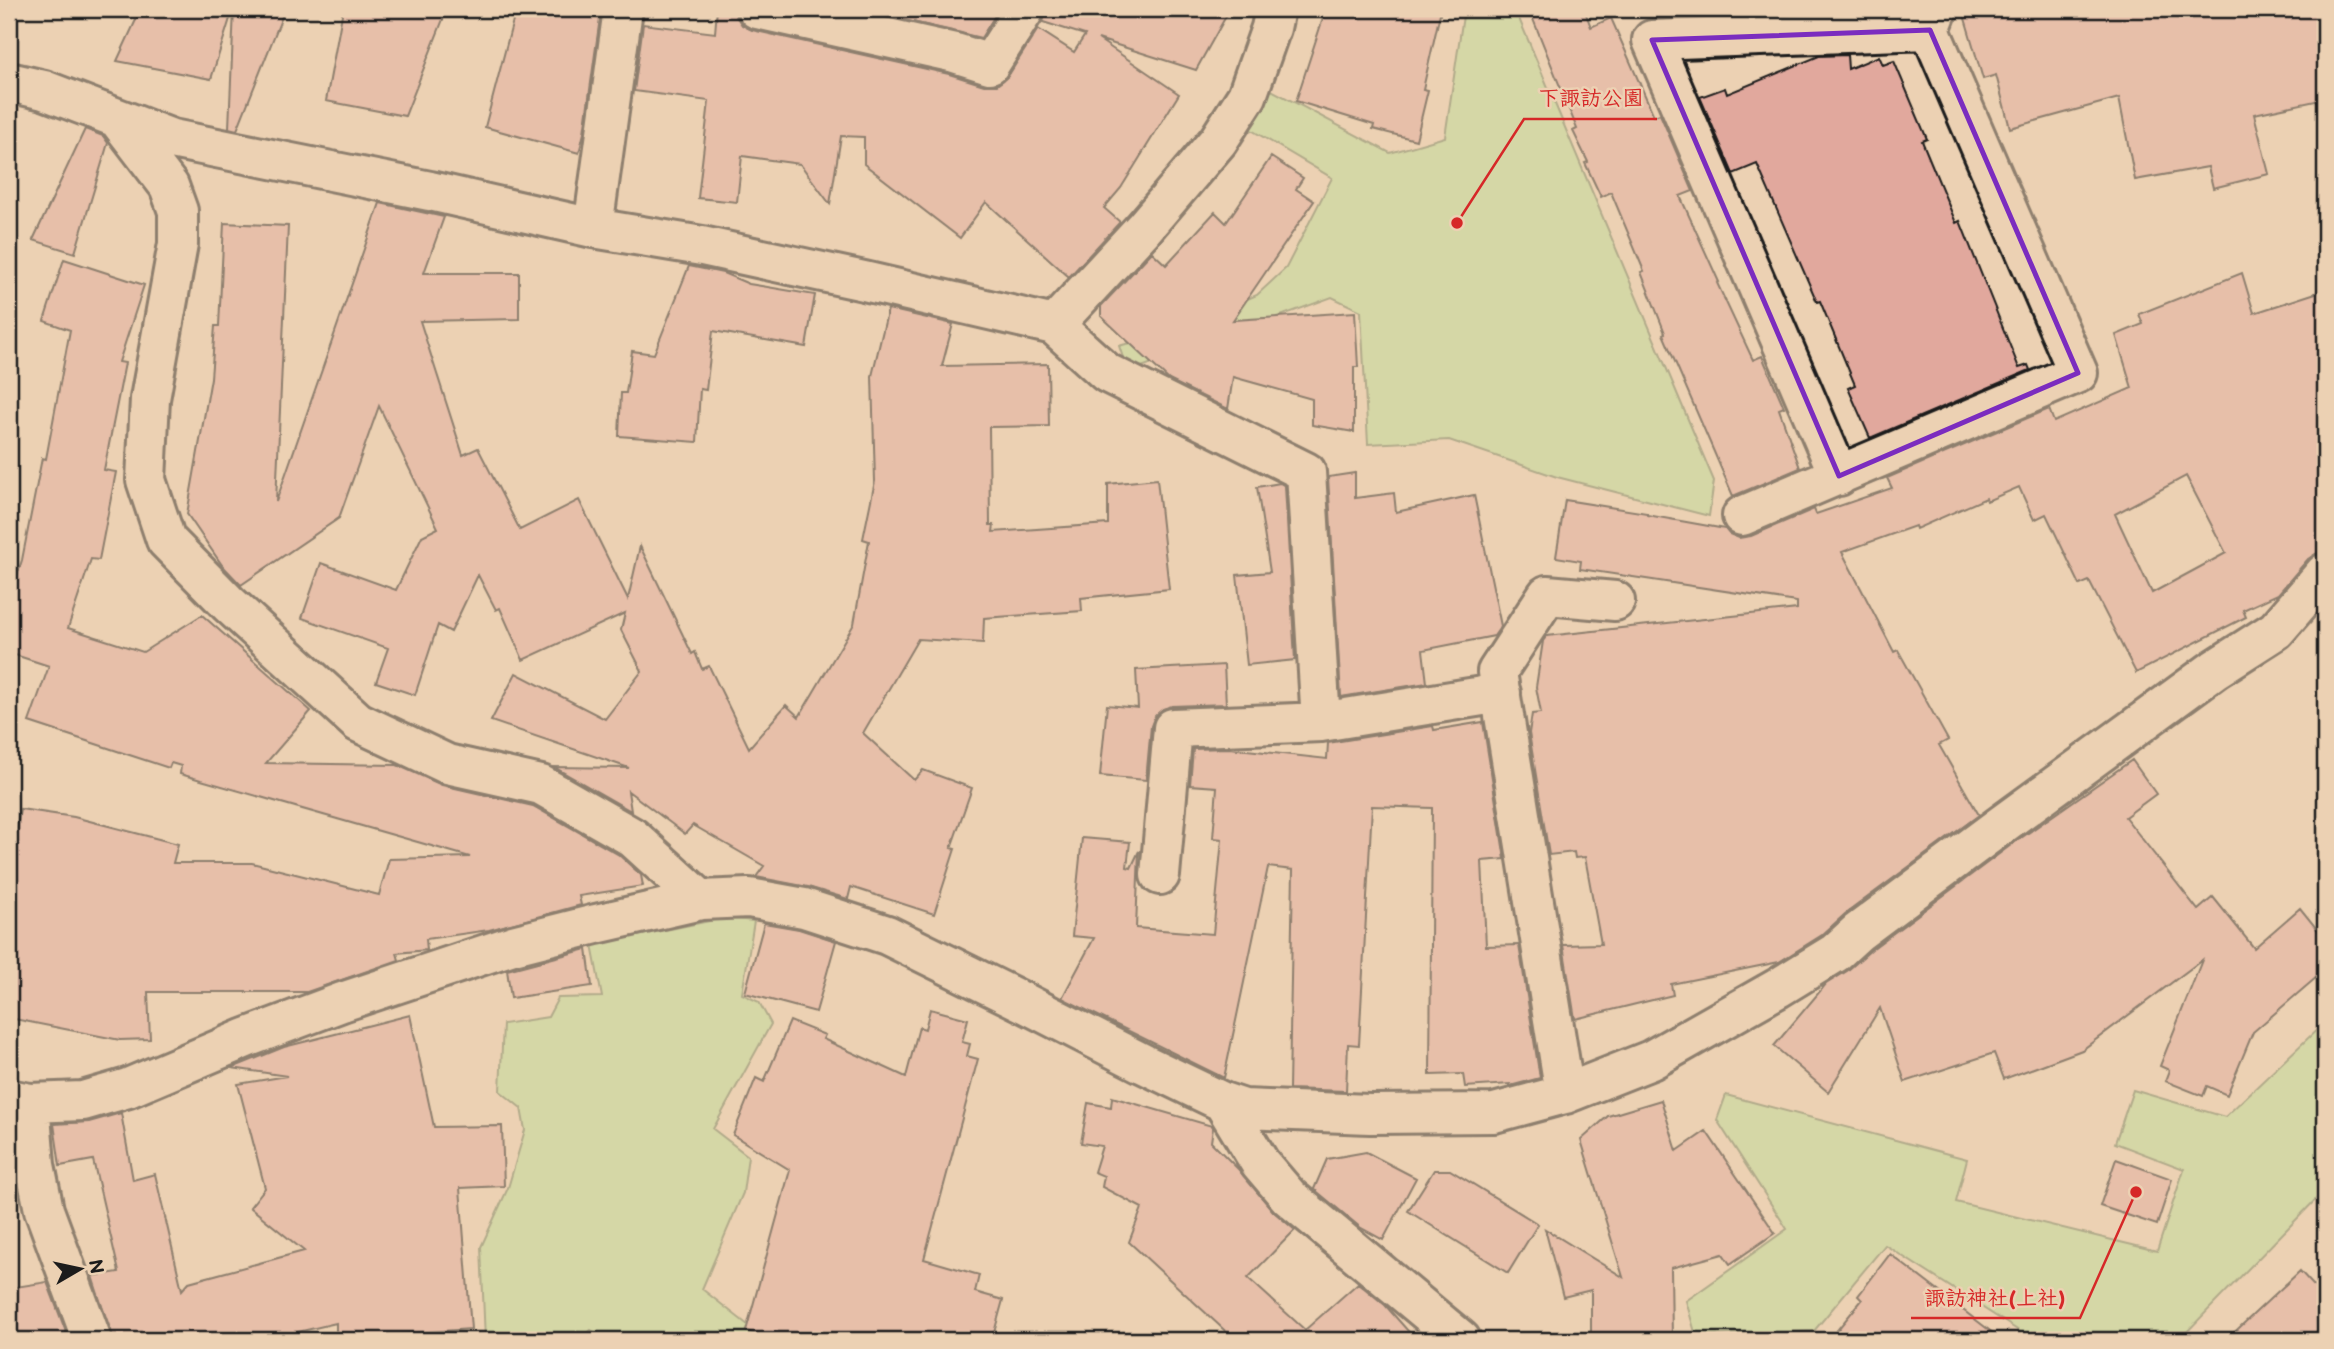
<svg xmlns="http://www.w3.org/2000/svg" width="2334" height="1349" viewBox="0 0 2334 1349" font-family="'Balsamiq Sans','Klee One',sans-serif">
<style>
.green{fill:#b9dd97;stroke:#6a7c5a;stroke-width:2}
.building{fill:#e1a89d;stroke:#1c1c1c;stroke-width:2;fill-rule:evenodd}
.lines{fill:none;stroke-linecap:round;stroke-linejoin:round}
.minor-casing{stroke:#1c1c1c;stroke-width:44}
.minor{stroke:#ecd1b3;stroke-width:38}
.marked{fill:none;stroke:#7b2cbf;stroke-width:5;stroke-linejoin:round}
.leader{fill:none;stroke:#d62828;stroke-width:2.5}
.callout-dot{fill:#d62828;stroke:#ecd1b3;stroke-width:2.5}
.callout-label{font-size:21px;text-anchor:middle;font-weight:bold;fill:#d62828;stroke:#ecd1b3;stroke-width:5;stroke-linejoin:round;paint-order:stroke}
</style>
<rect width="100%" height="100%" fill="#ecd1b3"/>
<filter id="ink" filterUnits="userSpaceOnUse"><feTurbulence type="fractalNoise" baseFrequency=".0143" numOctaves="2"/><feDisplacementMap in="SourceGraphic" scale="14" xChannelSelector="R" yChannelSelector="G"/><feConvolveMatrix kernelMatrix="1 2 1 2 8 2 1 2 1" color-interpolation-filters="sRGB"/></filter>
<g filter="url(#ink)">
<path class="green" d="M1464,9H1515L1714,481L1709,516L1557,477L1449,440L1368,444L1361,311L1332,297L1128,372L1119,346L1178,329L1257,295L1286,268L1332,178L1243,125L1264,86L1390,153L1445,137Z
M724,918L754,921L742,994L759,1002L771,1024L713,1129L748,1156L743,1193L702,1289L753,1329L775,1340H607L591,1330L580,1340H485L481,1247L508,1188L525,1130L521,1108L500,1091L503,1024L548,1017L558,998L602,997L592,945Z
M2325,1022V1190L2179,1340H2033L1885,1245L1814,1331L1696,1336L1686,1301L1787,1229L1717,1120L1726,1095L1967,1159L1956,1202L2157,1251L2184,1169L2115,1143L2133,1090L2225,1117Z"/>
<path class="building" d="M141,9H233L211,79L117,61Z
M234,9H285L237,130L229,128Z
M343,9H447L405,116L326,101Z
M516,9H587L585,16L600,18L584,133L579,153L485,127Z
M717,9H736V16L742,25L752,30L949,74L984,85H997L1008,76L1038,29L1074,52L1085,35L1043,22L1047,9H1230L1196,70L1098,39L1179,94L1121,188L1104,208L1120,222L1069,277L986,202L960,238L864,164V137L841,136L830,204L800,164L742,156L737,202L698,198L709,101L634,91L643,24L715,33Z
M857,9H999L981,38Z
M1326,9H1441L1423,89L1428,90L1416,140L1373,129L1374,125L1296,101Z
M1529,9H1584L1591,27L1611,18L1654,116L1660,114L1693,191L1680,196L1719,282L1717,283L1753,360L1762,356L1784,407L1779,409L1800,468L1733,496L1663,334L1665,333L1641,272L1644,271L1611,192L1601,197L1585,163L1588,162L1573,131L1577,129Z
M1985,9H2325V99L2254,114L2269,174L2213,188L2208,167L2135,180L2119,98L2010,128L1996,75L1983,79L1964,15Z
M1847,55L1848,69L1879,56L1883,65L1894,61L1927,139L1922,141L1956,223L1960,221L2019,368L2028,365L2030,370L1870,438L1848,388L1855,385L1820,301L1817,302L1757,164L1733,174L1700,97L1725,88L1727,94L1819,56Z
M85,129L103,136L108,143L75,253L33,240Z
M1271,157L1303,178L1296,189L1314,201L1233,320L1355,312L1358,367H1354V432L1312,425V399L1233,377L1228,409L1169,380L1101,316V306L1152,252L1166,265L1215,212L1226,223Z
M380,203L444,217L424,273H519V319L420,321L463,455L478,448L520,530L579,500L628,599L640,546L692,654L695,652L702,669L709,666L749,748L786,705L799,717L854,624L869,541L863,539L875,481L872,376L888,309L953,324L942,366L1048,364L1049,426L989,427L990,525H994L993,532L1108,524V484L1157,479L1169,589L1081,598L1082,611L984,618L983,643L918,639L863,733L914,780L923,770L972,788L951,848L955,849L934,914L851,887L848,899L808,887L756,877L764,866L693,825L685,834L628,791L631,811L554,767L629,768L491,721L516,673L605,719L642,671L621,630L625,613L523,660L500,608L496,610L478,575L451,632L438,625L415,695L376,682L388,648L302,618L321,563L396,590L422,536L438,528L379,406L339,518L241,585L222,565L187,514L211,378L215,326H219L224,223L288,226L276,502Z
M64,259L144,285L119,362L125,363L104,470L116,472L99,560L91,559L68,628L143,652L202,615L311,711L266,763L397,765L442,785L533,806L619,855L641,875L643,886L579,896L581,905L489,930L426,939L427,950L397,953L399,960L307,992H148L150,1039L120,1040L9,1018V1001L16,954L9,953V879L20,809L74,817L178,844L173,863H252L379,895L389,859L470,857L180,774L181,766L171,763L169,768L29,722L49,666L9,653V601L22,560L42,458L46,459L70,330L44,321Z
M689,266L723,273L749,284L815,295L806,347L713,331L706,390L700,389L697,442L619,436L621,393H626L632,351L654,354Z
M2242,273L2254,313L2325,290V544L2319,552L2308,559L2278,594L2243,610L2246,617L2136,673L2089,581L2080,585L2046,514L2034,520L2019,487L1987,501L1986,498L1916,529L1915,526L1842,552L1894,652L1898,650L1948,740L1939,745L1979,815L1845,914L1822,935L1779,962L1671,984L1673,995L1575,1019L1563,945L1601,944L1585,857L1575,858L1574,852L1549,855L1529,733L1532,714L1541,713L1536,687L1543,641L1547,636L1797,609V602L1580,569L1581,561L1556,557L1565,500L1647,513V515L1725,529L1729,534L1739,538L1751,536L1814,509L1816,514L1892,488L1887,478L2049,409L2054,422L2132,388L2116,335L2143,324L2139,314ZM2186,476L2226,553L2152,593L2115,514Z
M1355,473V498L1394,493L1396,512L1474,495L1501,626L1494,636L1423,650L1427,683L1341,697L1328,477Z
M1280,483L1285,486L1295,660L1247,665L1237,575L1270,572L1257,487Z
M1224,665L1226,704L1172,706L1163,709L1155,716L1151,726L1146,780L1100,776L1107,705L1138,708L1136,670Z
M1483,722L1505,859L1482,861L1486,946L1519,945L1540,1078L1510,1086V1084L1465,1087L1463,1074L1430,1075L1432,808L1372,806L1359,1045L1348,1044L1346,1091L1289,1089L1293,870L1268,867L1224,1078L1062,998L1094,938L1072,936L1082,838L1130,842L1127,867L1131,868L1139,851L1136,928L1213,934L1222,839L1213,838L1217,787L1190,785L1193,749L1229,748L1327,759L1328,743L1433,726L1434,730Z
M2132,760L2156,794L2125,817L2198,910L2213,897L2254,948L2300,908L2325,939V970L2253,1032L2227,1095L2207,1086L2203,1096L2165,1081L2169,1070L2160,1066L2202,960L2082,1050L2004,1079L1994,1053L1905,1082L1880,1008L1828,1092L1774,1046L1826,984L1847,971L1872,949L2011,845Z
M764,923L799,929L836,941L816,1012L745,993Z
M587,949L592,986L511,998L507,970Z
M930,1009L968,1019L962,1042L970,1044L967,1056L978,1059L924,1259L979,1275L975,1292L1003,1300L992,1340H778L746,1331L790,1170L733,1135L756,1078L764,1082L790,1021L825,1035L823,1039L906,1077L919,1027L925,1029Z
M410,1015L434,1127L502,1126L504,1186L460,1188L471,1329L400,1334V1338L336,1340V1323L264,1340H113L92,1276L119,1272L93,1160L60,1166L54,1124L89,1122L121,1113L133,1180L155,1174L182,1290L189,1282L304,1251L250,1207L265,1188L238,1084L287,1076L232,1068L284,1047Z
M1112,1097L1212,1126L1213,1128L1211,1142L1239,1170L1273,1211L1295,1230L1248,1278L1305,1330L1358,1283L1385,1305L1416,1340H1235L1129,1242L1142,1208L1102,1187L1104,1176L1094,1172L1102,1146L1081,1143L1088,1103L1111,1107Z
M1661,1100L1677,1151L1706,1131L1775,1233L1730,1264L1723,1254L1671,1268L1672,1340H1591V1290L1563,1297L1545,1229L1623,1277L1581,1140L1608,1116Z
M1366,1152L1416,1178L1383,1240L1361,1228L1314,1189L1327,1159Z
M2116,1159L2172,1179L2157,1225L2100,1206Z
M1434,1170H1450L1538,1224L1508,1273L1408,1211Z
M1890,1254L2002,1340H1829L1862,1300L1858,1296Z
M2300,1271L2325,1298V1340H2226Z
M47,1282L69,1340H9V1288Z"/>
<g class="lines">
<defs>
<path id="minor" d="M757,9L955,53L990,64L1025,9
M9,82L44,90L172,139L430,191L593,228L702,246L864,281L1054,325L1107,373L1306,472L1321,722
M117,118L169,186L178,211V244L150,399L146,480L166,540L229,604L358,722L447,764L541,785L632,837L701,900
M593,228L623,9
M1054,325L1143,229L1218,141L1247,96L1271,28L1275,9
M1839,476L1652,40L1930,30
M1742,516L2078,373L1930,30L1938,9
M1160,875L1173,728L1321,722L1501,693
M1565,1094L1497,672L1547,595L1615,601
M9,1099L30,1103L83,1101L128,1088L246,1038L342,1002L513,945L596,924L701,900L749,898L804,908L887,935L1027,1004L1144,1064L1223,1102L1244,1109L1370,1114L1494,1113L1565,1094L1651,1060L1778,988L1835,953L1858,932L2000,826L2215,669L2276,630L2325,573
M1223,1102L1260,1163L1289,1197L1461,1340
M30,1103L35,1165L44,1210L92,1340"/>
</defs>
<use href="#minor" class="minor-casing"/>
<use href="#minor" class="minor"/>
</g>
</g>
<path d="M0 0H2334V1349H0ZM1930,30L2078,373L1839,476L1652,40Z" fill="#ecd1b3" fill-opacity=".55" fill-rule="evenodd"/>
<path class="marked" d="M1930,30L2078,373L1839,476L1652,40Z"/>
<path class="leader" d="M1457 223L1524 119H1657M2136 1192L2080 1318H1911"/>
<g class="callout-dot">
<circle cx="1457" cy="223" r="7"/>
<circle cx="2136" cy="1192" r="7"/>
</g>
<g class="callout-label">
<text x="1591" y="105">下諏訪公園</text>
<text x="1995" y="1305">諏訪神社(上社)</text>
</g>
<rect width="2334" height="1349" fill="none" stroke="#ecd1b3" stroke-width="35"/>
<rect x="18" y="18" width="2299" height="1314" fill="none" stroke="#1c1c1c" stroke-width="2.5" filter="url(#ink)"/>
<g transform="translate(80 1269) rotate(81)" stroke="#ecd1b3" stroke-width="5" paint-order="stroke">
<path d="M0-5L12 26L0 18L-12 26Z" fill="#1c1c1c"/>
<text y="-10" font-size="19" font-weight="bold" text-anchor="middle" fill="#1c1c1c">N</text>
</g>
</svg>
